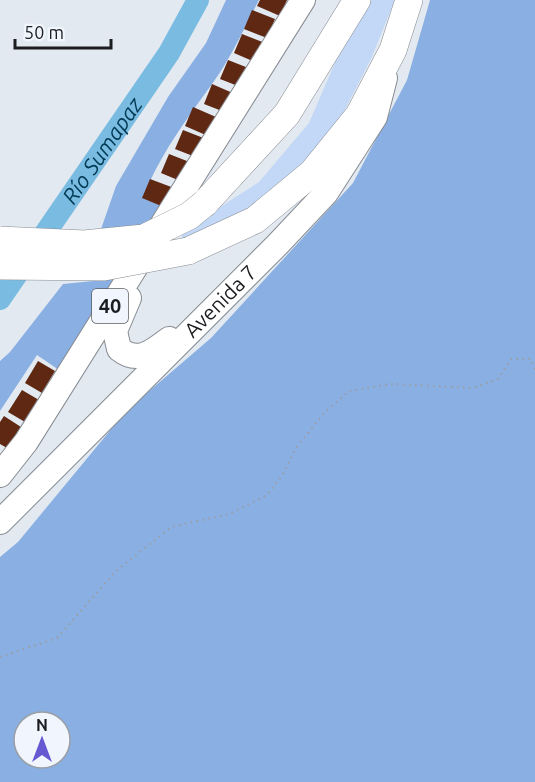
<svg xmlns="http://www.w3.org/2000/svg" width="535" height="782" viewBox="0 0 535 782" font-family="Ubuntu,sans-serif">
<style>
.green{fill:#c2d8f6}
.forest{fill:#89afe3;fill-rule:evenodd}
.lines{fill:none;stroke-linecap:round;stroke-linejoin:round}
.river{stroke:#7abbe1;stroke-width:22}
.building{fill:#5f2812}
.primary-casing{stroke:#878c93;stroke-width:26}
.highway-casing{stroke:#878c93;stroke-width:28}
.path{stroke:#9a9ea4;stroke-width:2;stroke-dasharray:1.5 4.5;stroke-linecap:butt}
.primary{stroke:#fff;stroke-width:24}
.highway{stroke:#fff;stroke-width:27}
.highway-bridge-casing{stroke:#878c93;stroke-width:28;stroke-linecap:butt}
.highway-bridge{stroke:#fff;stroke-width:27}
.labels{text-anchor:middle;stroke-width:6;stroke-linejoin:round;paint-order:stroke}
.shield{fill:#f1f6fe;stroke:#5b5e63;stroke-width:1.5}
.shield-label{font-size:20px;font-weight:bold;fill:#1b1d20}
.street-label{font-size:21px;fill:#1b1d20;stroke:#f1f6fe}
.water-label{font-size:22px;font-style:italic;fill:#003a54;stroke:#f1f6fe}
</style>
<rect width="100%" height="100%" fill="#e3e9f0"/>
<path class="green" d="M362,0H395L371,59L334,131L268,199L183,241L181,232L259,182L309,123Z"/>
<path class="forest" d="M226,0H259C244,28 231,58 212,84C186,120 159,156 143,198L166,208L165,214L134,229L100,232L116,186L168,97L206,43Z
M430,0H535V782H0V557L18,542L127,410L211,338L353,183L407,80ZM24,722H60V758H24Z
M124,278L62,372L37,355L0,411V361L10,352L63,284Z"/>
<g class="lines">
<path class="river" id="s1" d="M0,299L169,53L198,0"/>
</g>
<path class="building" d="M260,0H287L280,16L257,6Z
M252,10L275,19L267,38L244,29Z
M242,34L265,43L257,63L234,53Z
M228,60L251,69L243,88L220,79Z
M212,84L235,94L227,113L204,104Z
M193,107L216,117L208,136L185,126Z
M183,130L206,139L198,158L175,149Z
M169,154L192,163L185,183L161,173Z
M150,179L174,188L166,208L142,198Z
M38,361L55,371L42,393L25,383Z
M22,390L39,400L25,422L8,412Z
M4,416L21,427L7,448L0,444V422Z"/>
<g class="lines">
<defs>
<g id="primary">
<path d="M129,298L115,331L119,349C138,364 152,352 169,339"/>
<path d="M0,475L26,442L303,0"/>
<path id="s2" d="M0,522L278,244L326,193L375,117L385,78"/>
</g>
<path id="highway" d="M205,203L287,114L357,0
M188,251L255,220L312,173L359,115L393,50L409,0"/>
</defs>
<use href="#primary" class="primary-casing"/>
<use href="#highway" class="highway-casing"/>
<path class="path" d="M0,657L57,638L116,571L171,527L229,514L267,495L283,474L296,448L324,413L349,391L391,384L473,388L498,379L511,359H531L535,369"/>
<use href="#primary" class="primary"/>
<use href="#highway" class="highway"/>
<defs>
<path id="highway-bridge" d="M0,240L84,244L144,238L189,216L205,203
M0,266L104,267L188,251"/>
</defs>
<use href="#highway-bridge" class="highway-bridge-casing"/>
<use href="#highway-bridge" class="highway-bridge"/>
</g>
<g class="labels">
<rect class="shield" x="92" y="289" width="36" height="34" rx="4.5"/>
<g class="shield-label">
<text x="110" y="313">40</text>
</g>
<g class="street-label">
<text dy="7" stroke="none"><textPath href="#s2" startOffset="312">Avenida 7</textPath></text>
</g>
<g class="water-label">
<text dy="8" stroke="none"><textPath href="#s1" startOffset="180">Río Sumapaz</textPath></text>
</g>
</g>
<g transform="translate(42 740)"><circle r="28" fill="#f1f6fe" stroke="#9b9fa5" stroke-width="1.5"/>
<path d="M0-4.5L10 22L0 15L-10 22Z" fill="#6758d2"/>
<text y="-9" font-size="16" font-weight="bold" text-anchor="middle" fill="#1b1d20">N</text>
</g>
<path d="M15 39v9h96v-9" fill="none" stroke="#1b1d20" stroke-width="3"/>
<text x="24" y="39" font-size="18" fill="#1b1d20" stroke="#f1f6fe" stroke-width="4.5" paint-order="stroke">50 m</text>
</svg>
